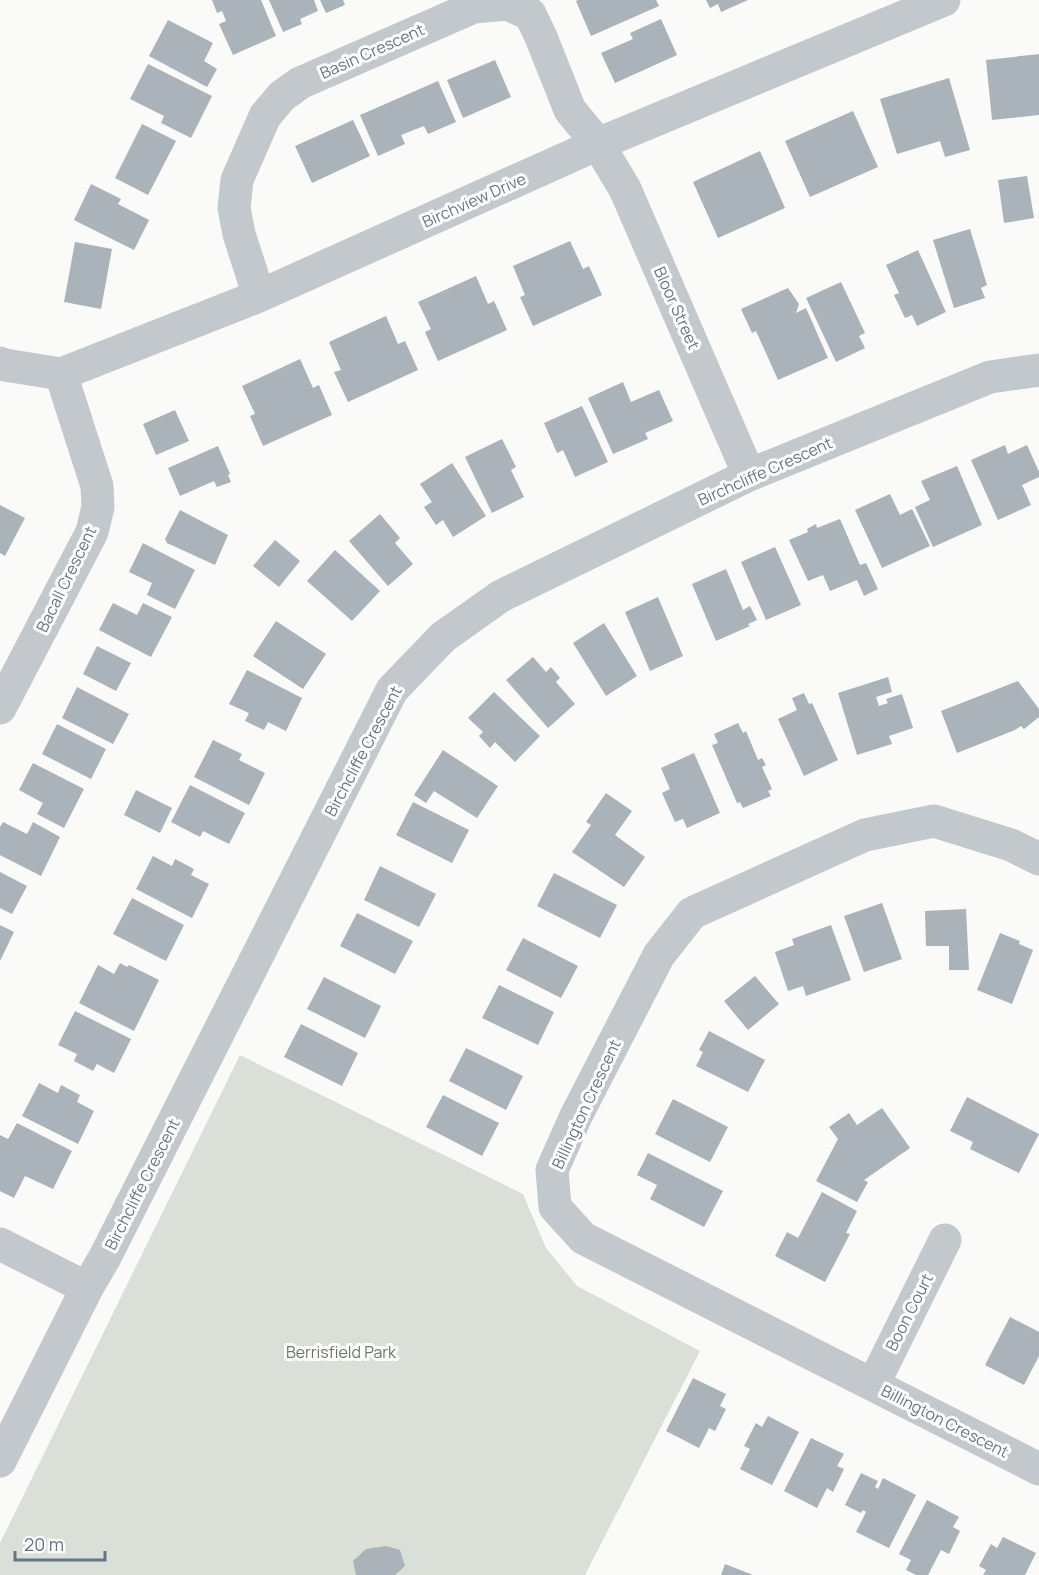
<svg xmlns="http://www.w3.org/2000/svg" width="1039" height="1575" viewBox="0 0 1039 1575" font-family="Manrope,sans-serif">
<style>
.green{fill:#dadfd7}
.building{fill:#aab3b9}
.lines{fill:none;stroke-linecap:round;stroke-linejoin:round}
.minor{stroke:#c3c8cc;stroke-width:33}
.labels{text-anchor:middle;stroke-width:6;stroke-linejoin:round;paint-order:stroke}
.street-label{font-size:16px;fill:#657683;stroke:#fff}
.park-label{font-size:16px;fill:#687a64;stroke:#fff}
</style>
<rect width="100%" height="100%" fill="#fafaf8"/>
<path class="green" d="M240,1055L523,1194L546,1248L577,1286L700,1351L585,1575H0V1543Z"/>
<path class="building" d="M212,0H261L276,36L233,55L219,24L226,21L222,11L217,13Z
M269,0H314L318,11L300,19L302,24L283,32Z
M320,0H343L345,5L326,13Z
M578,0H656L659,6L591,36L576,1Z
M706,0H748L721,12L718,4L710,8Z
M661,19L677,55L615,83L601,53L633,39L630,33Z
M168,20L213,43L204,61L217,69L207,87L149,56Z
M1039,54V115L992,120L986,60Z
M495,60L511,97L463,118L447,80Z
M148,64L212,96L191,138L161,123L164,116L130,99Z
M949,78L970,150L945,157L940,141L897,154L880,99Z
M438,81L456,122L428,134L424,126L401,135L405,144L378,156L360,115Z
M853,111L878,167L810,197L785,141Z
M353,120L370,156L312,183L295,146Z
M142,124L176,141L148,195L115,178Z
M760,151L785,208L718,238L693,182Z
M1027,176L1034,218L1004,223L998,180Z
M91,184L121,199L118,204L149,220L134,250L74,220Z
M970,229L987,285L981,288L985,298L954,308L933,240Z
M570,241L583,269L589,266L602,295L533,326L520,297L525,295L513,266Z
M75,242L112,249L101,309L64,302Z
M918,250L946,312L917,326L912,315L905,318L894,295L899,293L886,265Z
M476,276L488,304L494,301L507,330L438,361L425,332L431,329L418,302Z
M841,282L865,333L859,336L865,348L836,362L806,298Z
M788,288L799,304L796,313L806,308L828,358L778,380L756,331L752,333L741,309Z
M386,316L398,344L405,341L418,370L348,402L334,372L341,370L329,342Z
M300,359L313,388L319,385L332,415L263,446L250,416L255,414L242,386Z
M623,382L631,402L659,390L673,421L645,433L648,439L613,454L588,398Z
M582,406L608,462L575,477L563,450L557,453L544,423Z
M175,410L189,441L156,455L143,424Z
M502,439L516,467L511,470L524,497L492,513L465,457Z
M1005,445L1008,454L1027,445L1039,472V477L1022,485L1031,505L998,520L971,460Z
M218,446L230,474L228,475L231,482L217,487L214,481L180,496L168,468Z
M452,463L486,516L453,537L443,520L436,525L424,507L432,502L420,484Z
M957,466L982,525L933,547L915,507L930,500L921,481Z
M890,494L900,515L912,509L930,546L882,568L855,510Z
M0,505L25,518L5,556L0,553Z
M180,510L228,535L215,565L167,543L165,539Z
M380,514L400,538L395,543L413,564L388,586L349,541Z
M840,519L860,565L866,563L878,589L864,596L857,580L830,591L823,575L808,581L789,540L808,532L807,529L816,524L817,528Z
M275,540L300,561L279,587L253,566Z
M143,543L195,570L175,609L147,595L152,583L129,572Z
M775,547L801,605L766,620L741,562Z
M335,550L380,591L352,621L307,581Z
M726,569L743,610L750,606L757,620L748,624L750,626L716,641L692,584Z
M658,597L683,656L650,671L625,612Z
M113,603L137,615L143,603L172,617L151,657L99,630Z
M276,621L326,654L303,689L253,656Z
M604,623L637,676L606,696L573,643Z
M97,646L131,663L116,691L83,674Z
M533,657L546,672L551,667L560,678L556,682L575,704L548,728L506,680Z
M247,670L302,698L286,731L268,722L264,730L245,721L249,713L229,704Z
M888,677L892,692L876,697L879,706L888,703L886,699L902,694L913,728L889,736L892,744L857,755L838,693Z
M1018,681L1039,709V717L1024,729L1021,726L1015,730L957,753L941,711Z
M77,687L129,714L113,744L62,718Z
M494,692L540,736L515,762L495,742L490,748L479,736L483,732L468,718Z
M804,693L809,704L812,703L838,760L804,776L778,719L797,710L792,698Z
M738,723L743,733L746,731L758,760L762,758L766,765L762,767L772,789L768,791L771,796L743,808L740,802L737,803L712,745L718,743L714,734Z
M57,724L106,749L91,779L42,754Z
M213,740L242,754L239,760L265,773L249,805L194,777Z
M443,750L498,786L477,818L434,791L426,803L414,795Z
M694,753L720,813L687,828L683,819L675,822L662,793L670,789L661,768Z
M33,763L84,789L64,828L37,814L43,803L19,790Z
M190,785L245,813L229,844L203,831L200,837L171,822Z
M136,790L172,808L160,833L124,815Z
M606,793L632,811L615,835L645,857L624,887L572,852L591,825L586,822Z
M413,802L469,830L452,863L396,835Z
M3,822L27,834L33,822L60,837L41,876L0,855V827Z
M153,856L172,866L175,859L194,869L191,875L209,884L192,918L136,889Z
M380,866L436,894L419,927L364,900Z
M0,872L27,886L12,914L0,908Z
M554,873L617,905L600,938L537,906Z
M132,898L184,925L166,961L113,934Z
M882,903L902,959L864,972L844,916Z
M966,909L969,970H949V946H926L925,911Z
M357,913L413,941L395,974L340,946Z
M0,925L14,932L0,961Z
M831,925L851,980L806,996L803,986L788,991L775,952L794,945L792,939Z
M1000,933L1020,941L1019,944L1033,950L1012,1004L977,990Z
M523,938L578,966L561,998L506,970Z
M120,963L127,967L129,965L159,980L134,1031L79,1003L98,965L114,974Z
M755,976L779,1004L748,1030L724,1001Z
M324,977L381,1006L365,1038L307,1009Z
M499,985L554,1012L538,1045L482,1018Z
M75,1011L131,1039L114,1073L97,1064L93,1071L74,1061L77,1054L58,1045Z
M301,1024L358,1053L342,1086L284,1057Z
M709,1031L765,1060L748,1092L696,1066L703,1052L699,1050Z
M466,1048L523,1076L506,1110L449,1081Z
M39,1083L58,1093L61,1085L80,1095L77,1102L94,1111L78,1144L22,1116Z
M443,1095L499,1123L482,1156L426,1127Z
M967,1097L1039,1134L1019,1173L970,1149L973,1142L950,1131Z
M673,1099L728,1127L710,1162L655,1134Z
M882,1108L910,1148L864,1180L868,1182L857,1202L816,1181L838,1139L829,1127L849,1113L857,1125Z
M17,1123L72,1151L53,1189L25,1176L14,1198L0,1191V1135L8,1139Z
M648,1153L723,1191L704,1227L650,1199L657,1185L637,1175Z
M822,1192L857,1211L846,1233L850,1234L825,1282L775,1256L787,1232L798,1238Z
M1010,1317L1039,1332V1356L1024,1385L985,1365Z
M693,1378L726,1394L720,1406L726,1409L715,1431L709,1428L699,1448L666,1431Z
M768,1416L799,1432L772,1485L740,1469L750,1449L744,1446L756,1423L762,1427Z
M811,1438L844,1454L837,1466L844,1469L833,1492L827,1488L817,1508L784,1491Z
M861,1473L878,1481L875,1487L878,1489L883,1478L916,1495L889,1548L856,1532L866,1512L863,1510L861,1513L845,1505Z
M927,1500L959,1517L953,1527L960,1531L949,1554L941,1550L928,1575H916L906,1570L911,1560L899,1554Z
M1003,1537L1036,1553L1025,1575H983L986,1570L979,1566L991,1544L997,1548Z
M386,1546L400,1550L405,1566L395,1575H356L353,1561L366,1549Z
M725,1564L753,1575H721Z"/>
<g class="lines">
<path class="minor" d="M259,296L239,234L234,208L237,180L265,116L282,96L300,83L474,7L507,4L530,14L541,37L570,110L598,144L625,189L749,475
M0,363L5,365L61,374L259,296L598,144L944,0
M0,708L92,532L98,507L97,486L61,374
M1039,859L1011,845L934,821L865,835L692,913L659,955L576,1116L552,1170L555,1207L583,1238L1039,1469
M0,1244L87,1288
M873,1385L945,1240
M0,1461L87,1288L105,1257L392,690L443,637L501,596L749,475L990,377L1039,370"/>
</g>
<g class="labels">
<g class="street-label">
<text transform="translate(372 51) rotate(-24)" y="6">Basin Crescent</text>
<text transform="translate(474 200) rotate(-24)" y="6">Birchview Drive</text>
<text transform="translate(677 308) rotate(66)" y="6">Bloor Street</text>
<text transform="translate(765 471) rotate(-24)" y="6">Birchcliffe Crescent</text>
<text transform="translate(66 579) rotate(-64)" y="6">Bacall Crescent</text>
<text transform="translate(363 751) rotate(-62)" y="6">Birchcliffe Crescent</text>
<text transform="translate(586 1104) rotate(-65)" y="6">Billington Crescent</text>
<text transform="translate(142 1184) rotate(-63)" y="6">Birchcliffe Crescent</text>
<text transform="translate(909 1312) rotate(-63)" y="6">Boon Court</text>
<text transform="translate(945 1421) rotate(27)" y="6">Billington Crescent</text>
</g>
<g class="park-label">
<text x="341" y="1358">Berrisfield Park</text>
</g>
</g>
<path d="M15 1551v9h90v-9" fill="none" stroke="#657683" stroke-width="3"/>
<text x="24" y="1551" font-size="18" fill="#657683" stroke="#ffffff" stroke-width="4.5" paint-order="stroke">20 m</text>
</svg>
